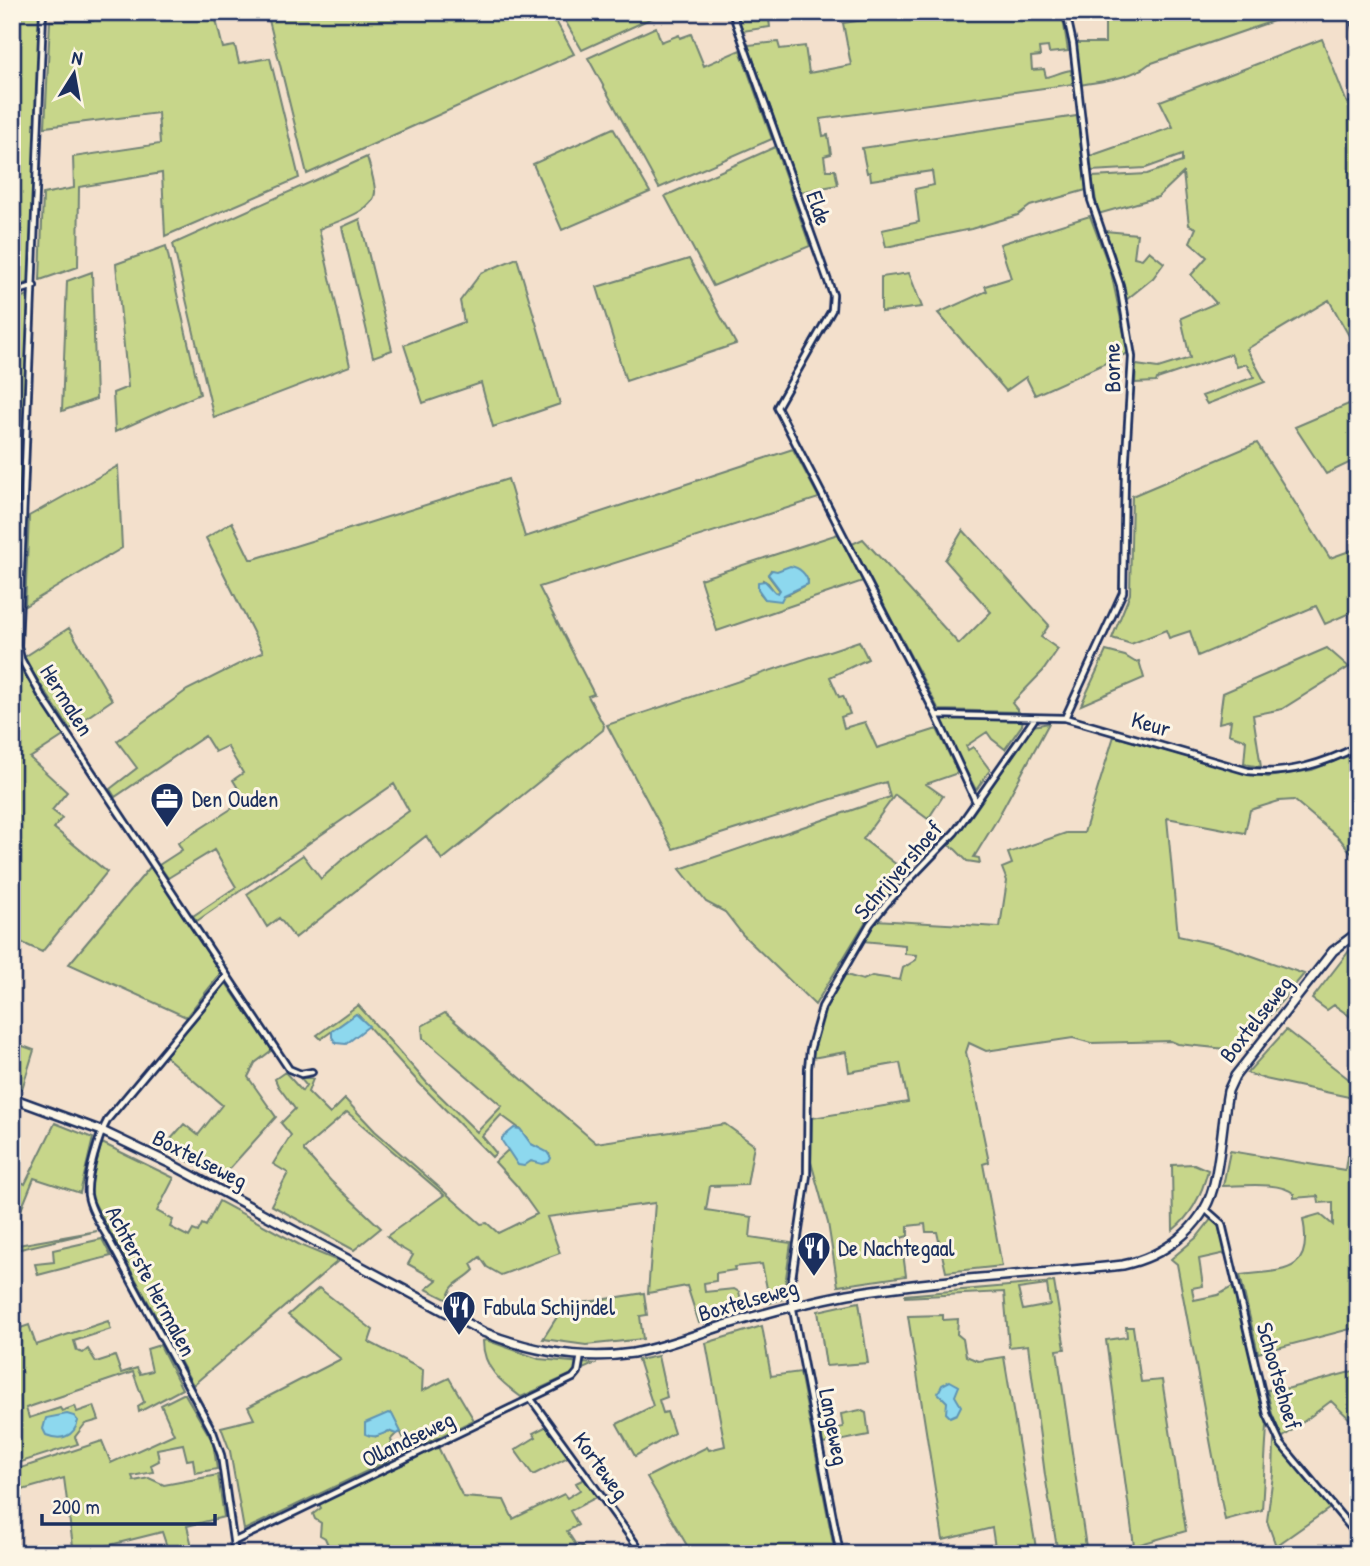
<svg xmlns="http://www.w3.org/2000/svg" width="1370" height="1566" viewBox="0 0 1370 1566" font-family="'Patrick Hand',sans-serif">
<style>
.green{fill:#c7d68a;stroke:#718274;stroke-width:2;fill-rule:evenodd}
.water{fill:#8dd8ee;stroke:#5f94b4;stroke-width:2}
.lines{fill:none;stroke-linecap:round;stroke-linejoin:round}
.street-casing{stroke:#1b2f5e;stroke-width:10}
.secondary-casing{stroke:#1b2f5e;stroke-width:12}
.street{stroke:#fcf5e5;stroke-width:4.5}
.secondary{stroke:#fcf5e5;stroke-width:7}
.labels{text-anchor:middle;stroke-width:6;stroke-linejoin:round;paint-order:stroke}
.street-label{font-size:23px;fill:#1b2f5e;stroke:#fcf5e5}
.poi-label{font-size:23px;fill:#1b2f5e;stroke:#fcf5e5;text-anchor:start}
</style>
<rect width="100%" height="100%" fill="#f3e0cc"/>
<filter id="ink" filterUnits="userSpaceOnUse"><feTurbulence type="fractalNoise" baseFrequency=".0143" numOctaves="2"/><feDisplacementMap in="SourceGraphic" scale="14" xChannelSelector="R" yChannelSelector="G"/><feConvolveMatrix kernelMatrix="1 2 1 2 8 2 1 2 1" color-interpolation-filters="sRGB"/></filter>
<g filter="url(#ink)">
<path class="green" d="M12,12H41L30,282L12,288Z
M93,12H214L223,48L235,46L239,63L270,58L299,178L165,236L162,173L79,187L78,267L40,280L43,194L74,188L73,157L160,144L158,113L45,127L50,21H93Z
M267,12H515L529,15L530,12H551L574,54L307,174Z
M560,12H665L582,50Z
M736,12H768L770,27L743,31Z
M920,12H1062L1068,51L1049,53L1048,47L1039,48L1040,56L1031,57L1032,70L1044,69L1046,77C1055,76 1061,71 1071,70L1073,84L820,119L823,136L828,135L831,154L824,156L826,170H835L838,185L800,192L748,45L778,42L780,49L805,46L809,73L851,65L843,23Z
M1105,12H1299L1149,64C1132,78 1102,81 1081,85L1076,43H1105Z
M656,27L661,42L679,35L680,38L691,34L704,66L740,50L772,139L659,188L588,58Z
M1322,39L1347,103L1358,99V352L1329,300L1247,349L1265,382L1207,404L1202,396L1254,377L1246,364L1237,367L1231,354L1157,379L1156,382L1135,383L1136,365L1158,368L1190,358L1181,318L1216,303L1191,275L1207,257L1190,242L1196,228L1189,225L1183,173L1158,197L1098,214L1092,177L1147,174L1182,162V155L1146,168L1091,171L1090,156L1173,127L1160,101Z
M1077,116L1086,190L1030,206L1018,215L971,229L886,247L882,230L919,222L915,189L934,185L932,171L871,180L870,172L867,173L862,148Z
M613,128L650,192L562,230L533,164Z
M775,147L810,246L713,286L665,196Z
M367,157C370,167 374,179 375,190C377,211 335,222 319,229L350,366L214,418L173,244Z
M1090,216L1111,272L1128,353L1035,395L1026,377L1006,391L938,313L987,291L985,286L1011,278L1000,244Z
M360,219L392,350L373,357L342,227Z
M1105,231L1137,234L1134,257L1142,259L1149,251L1164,263L1153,278L1126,300L1114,254Z
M166,246L200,394L115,432L113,393L128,387L116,264Z
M517,258L560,404L493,427L481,383L423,403L404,345L464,322L460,301L481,273Z
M689,259L736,344L626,381L597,287Z
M92,272L96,399L62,411L67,281Z
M909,273L922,307L881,312V277Z
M28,295L30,296L12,651V300Z
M1358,400V470L1353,461L1326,474L1295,427Z
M1257,443L1330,558L1358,548V618L1354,611L1325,624L1316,606L1198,656L1190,631L1169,638L1166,630L1131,644L1112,638L1130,594L1132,496Z
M793,449L819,498L539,587L594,694L588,696L604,726L603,730L442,860L426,836L295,938L279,918L267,927L247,894L303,855L321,879L345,857L409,811L394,784L197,921L193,916L236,887L214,850L168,878L159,865L182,850L178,843L245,800L233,780L243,773L227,746L215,752L205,736L115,797L110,789L137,768L117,741L187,690L263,652L206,538L232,522L250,559H254L508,479L525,537Z
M118,466L122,548L25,606L29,516Z
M963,530L1049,625L1041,637L1058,649L1043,671L1012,703L1019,712L939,710L852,544L863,539L959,644L991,612L945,560Z
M838,534L863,581L717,631L700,579ZM771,570L808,580V584L789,594L765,599L760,593L763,580L768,583L776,594L780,591L768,575Z
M69,628L112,700L70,729L23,658Z
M859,641L868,659L830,677L839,697L843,696L850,714L841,717L844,728L865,722L877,748L937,729L958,773L926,784L943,796L928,819L895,795L863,839L897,865L905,875L872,911L815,1005L743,935L725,912L706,902L680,869L890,797L886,782L673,849L607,725Z
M1327,648L1349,667L1282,709L1253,715L1261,767L1244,764L1246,740L1229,734L1231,720L1219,723L1223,693Z
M1106,651L1125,656L1135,662L1139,661L1144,678L1081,705Z
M13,658L65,735L30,758L67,792L52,810L62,818L54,828L107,872L42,952L12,938Z
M944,716L1023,718L1022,725L1005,749L992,739L987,732L966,746L968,750L973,747L990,770L976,790L941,722Z
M1049,723L996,821L974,857L979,858L980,863L967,861L955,849L948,845L973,814L1033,726Z
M1114,736L1226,768L1268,777L1312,770L1347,756L1358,762V828L1350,839L1358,849V861L1340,839L1294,800L1279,801L1250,810L1245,833L1167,818L1178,936L1227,947L1304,974L1238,1054L1235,1050L1178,1044L1171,1041L1091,1043L1073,1038L986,1051L969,1043L966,1052L989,1162L983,1164L1002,1266L946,1272L937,1232H926L925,1224L908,1226V1236L901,1238L906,1276L838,1286L828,1223L811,1162L812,1118L908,1102L900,1063L849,1072L846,1052L812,1058C814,1027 828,1000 843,974L863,980L872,976L900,980L903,968L916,960L917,955L905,954V945L862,941L875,920L1000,927L1007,881L1002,868L1012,864L1008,853L1066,833H1084Z
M151,866L221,973L186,1017L69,964Z
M1358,945V1022L1334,1005L1327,1010L1312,999L1349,951Z
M226,983L272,1050L255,1063L248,1077L276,1117L221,1178L163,1148L184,1124L198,1135L222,1105L165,1056Z
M358,1005L427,1083L477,1132L502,1106L423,1038L422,1026L445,1013L596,1143L725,1124L754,1145L747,1185L710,1186L706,1210L752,1217L750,1237L791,1243L783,1299L770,1303L762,1264L734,1267L735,1270L716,1273V1281L704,1283L705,1292L734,1289L739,1292L743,1310L699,1323L687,1286L648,1293L655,1203L547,1217L560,1253L501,1275L487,1267L480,1257L471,1264L474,1270C463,1282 449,1282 448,1300L426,1289L437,1280L408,1264L413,1255L396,1245L387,1236L444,1195L347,1112L304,1149V1151L331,1181L381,1228L354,1250L271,1205L288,1173L273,1164L291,1135L281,1123L295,1109L278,1086L275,1079L285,1072L302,1091L306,1085L300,1078L313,1079L308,1092L330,1114L345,1099L375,1131L481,1224L487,1223L498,1233L537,1214L517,1186L495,1162L508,1150L512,1153L518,1164L530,1161L538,1162L549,1154L531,1144L520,1129L501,1115L482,1136L496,1153L492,1157L421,1085L358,1015L356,1014L321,1039L317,1035Z
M1358,1025V1099L1265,1079L1247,1073L1286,1030L1350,1080Z
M12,1042L34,1050L22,1089L12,1085Z
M55,1123L93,1138L80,1193L34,1178L21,1210L18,1245L97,1231L12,1251V1176L25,1184Z
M102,1143L174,1178L157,1211L173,1220L170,1227L189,1237L193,1230L198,1232L202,1224L206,1226L219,1201L300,1245L338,1261L193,1385L90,1195L91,1182Z
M1230,1151L1345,1170L1347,1156L1358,1157V1272L1355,1274L1358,1281V1327L1258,1353L1240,1275C1283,1270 1314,1275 1303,1219L1320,1214L1333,1225V1202L1319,1203L1318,1196L1294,1198V1194C1281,1181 1241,1186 1223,1186Z
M1194,1164L1208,1170C1202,1194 1192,1215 1173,1230L1172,1165Z
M1212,1218L1217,1221L1226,1253L1199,1259L1203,1286L1192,1288L1194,1300L1218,1295L1234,1286L1267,1426L1262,1510L1225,1520L1177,1264L1171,1259L1197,1237Z
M102,1239L111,1256L38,1275L35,1264L54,1262L53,1250Z
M1054,1282L1065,1349L1057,1350L1087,1554H1058L1045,1475L1028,1345L1009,1347L1004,1292L905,1297V1295ZM1047,1285L1050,1305L1023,1310L1018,1289Z
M319,1288L373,1330L369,1342L423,1370L422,1391L449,1378L474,1420L410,1451L391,1413L377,1436L389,1431L396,1434L391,1439L392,1444L382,1449L388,1461L244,1530L230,1451L221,1427L254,1419L248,1407L341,1359L288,1315Z
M644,1293L647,1315L640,1316L643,1339L586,1345L543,1339L564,1306Z
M859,1302L868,1363L826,1366L818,1311Z
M943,1315V1320L958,1319L957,1334L963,1339L966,1356L978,1361L1004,1357L1037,1554H996L992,1528L943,1540L908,1316Z
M108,1321L111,1329L74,1341L77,1351L83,1353L88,1349L96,1362L115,1356L121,1373L137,1368L140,1374L152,1371L147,1349L160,1345L182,1389L139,1412L138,1406L144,1402L133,1372L26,1408L29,1418L60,1408L62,1411L75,1406L77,1412L94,1406L99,1420L85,1424L75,1437L78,1444L12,1465V1331L29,1325L36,1345Z
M762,1326L771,1376L800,1372L835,1554H692L647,1477L707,1447L709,1450L725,1446L706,1343Z
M1126,1327H1133L1141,1382L1162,1380L1186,1531L1134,1546L1106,1340L1127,1337Z
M486,1340L539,1359L594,1364L521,1397C501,1382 483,1368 483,1341Z
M658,1356L667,1397L659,1400L663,1413L667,1412L674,1433L635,1456L617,1424L653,1406L638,1360Z
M1358,1370V1427L1331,1401L1282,1438L1272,1414L1267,1390L1290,1388Z
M183,1394H185L213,1442L217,1469L195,1473L193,1459L187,1460L183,1444L157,1449L159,1461L151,1465L153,1472L132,1476L134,1481L149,1478L164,1485L218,1475L224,1517L187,1526L192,1546L169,1553L162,1532L74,1554L64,1478L12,1493V1471L102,1441L111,1463L174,1434L161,1405Z
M860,1410L866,1413L869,1435L823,1444L818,1415L830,1413L833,1429L843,1427L841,1414Z
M547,1426L570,1456L533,1475L515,1450L536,1437L533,1433Z
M1274,1440L1330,1508L1276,1546L1267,1521L1273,1475Z
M438,1447L463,1497L504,1500L513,1519L564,1494L567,1498L580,1490L576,1483L586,1478L599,1496L570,1511L578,1525L567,1531L578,1548L582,1547L587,1554H332L325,1538L320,1535L321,1523L315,1519L313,1514L321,1508L319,1504Z"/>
<path class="water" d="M790,566C799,567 808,575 808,584L784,595L781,601L765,599L758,589V582L765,581L775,592L778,593L780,590L768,574L772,570L777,571Z
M356,1014L369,1026L346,1044L336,1043L332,1037V1031Z
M514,1128L520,1129L531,1144L547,1152L551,1158L549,1162L542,1164L531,1161L524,1166L518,1165L502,1141V1138Z
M950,1381L959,1386L955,1396L961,1406L957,1414L950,1417L946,1413L947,1402L938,1393L942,1385Z
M388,1413L392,1414L401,1432L396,1434L389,1431C380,1435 374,1439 365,1434V1423Z
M67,1414L74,1416L78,1421C74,1437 61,1441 46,1435L43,1429L46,1418Z"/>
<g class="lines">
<defs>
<path id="street" d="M43,12L18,646L21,659L41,695L289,1069L301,1074L312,1072
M732,12L833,295L832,310L777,407L936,715L976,802
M1354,12L1353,16L1358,35
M12,293L34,286
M937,715L1065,718L1248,771C1285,775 1325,764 1358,746
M1065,718L1123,592L1125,473L1132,357L1120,285L1091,200L1073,44L1066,12
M226,977L108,1119C99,1135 86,1177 88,1195C90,1209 100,1224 107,1236L213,1432L221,1455L235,1554
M1204,1208L1222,1224L1267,1414L1281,1444L1358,1536
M531,1399L643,1554
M235,1541L573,1378L578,1372L581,1355
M840,1554L791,1299V1285L807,1175L808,1068L810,1050L822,1007L870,924L886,904L955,832L1035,718"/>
<path id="secondary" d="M12,1098L102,1131L169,1163L483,1332C531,1351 581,1361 633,1353C664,1347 695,1335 725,1325C765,1313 807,1302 848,1294C939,1279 1031,1275 1123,1265C1162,1257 1202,1229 1213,1188C1221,1157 1222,1123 1228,1091L1235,1076L1333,951L1358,932"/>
</defs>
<use href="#street" class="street-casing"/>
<use href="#secondary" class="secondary-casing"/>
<use href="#street" class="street"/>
<use href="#secondary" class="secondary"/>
</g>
</g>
<defs>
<symbol id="office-pin" viewBox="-11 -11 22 30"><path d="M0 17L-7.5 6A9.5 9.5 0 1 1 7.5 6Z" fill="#1b2f5e" stroke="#fcf5e5"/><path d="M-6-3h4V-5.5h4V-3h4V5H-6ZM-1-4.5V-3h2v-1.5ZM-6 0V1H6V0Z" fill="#fff"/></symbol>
<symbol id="restaurant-pin" viewBox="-11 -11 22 30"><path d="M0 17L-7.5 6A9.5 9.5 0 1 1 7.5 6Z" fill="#1b2f5e" stroke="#fcf5e5"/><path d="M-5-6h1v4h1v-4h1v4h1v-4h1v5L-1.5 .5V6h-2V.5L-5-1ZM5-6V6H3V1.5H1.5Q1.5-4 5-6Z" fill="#fff"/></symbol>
</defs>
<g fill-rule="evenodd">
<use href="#office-pin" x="148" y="780" width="38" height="52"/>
<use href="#restaurant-pin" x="795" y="1229" width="38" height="52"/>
<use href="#restaurant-pin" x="440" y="1288" width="38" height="52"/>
</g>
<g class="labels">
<g class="street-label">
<text transform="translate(819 208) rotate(71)" y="8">Elde</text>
<text transform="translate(1112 368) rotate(-91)" y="8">Borne</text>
<text transform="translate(67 700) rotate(58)" y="8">Hermalen</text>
<text transform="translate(1151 724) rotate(16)" y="8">Keur</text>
<text transform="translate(898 870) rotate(-49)" y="8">Schrijvershoef</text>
<text transform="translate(1256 1019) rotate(-52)" y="8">Boxtelseweg</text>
<text transform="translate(200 1159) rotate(27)" y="8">Boxtelseweg</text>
<text transform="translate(151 1281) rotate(62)" y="8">Achterste Hermalen</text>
<text transform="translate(748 1300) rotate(-16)" y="8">Boxtelseweg</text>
<text transform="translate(1279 1376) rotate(74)" y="8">Schootsehoef</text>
<text transform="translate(834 1427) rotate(79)" y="8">Langeweg</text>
<text transform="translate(408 1439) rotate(-26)" y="8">Ollandseweg</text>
<text transform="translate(601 1466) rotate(54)" y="8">Korteweg</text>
</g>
<g class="poi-label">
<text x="192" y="807">Den Ouden</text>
<text x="838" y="1256">De Nachtegaal</text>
<text x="484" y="1315">Fabula Schijndel</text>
</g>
</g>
<rect width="1370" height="1566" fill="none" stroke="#fcf5e5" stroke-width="42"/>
<rect x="21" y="21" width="1328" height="1524" fill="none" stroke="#1b2f5e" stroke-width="2.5" filter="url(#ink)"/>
<g transform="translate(74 74) rotate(11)" stroke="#fcf5e5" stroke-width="5" paint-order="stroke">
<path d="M0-5L12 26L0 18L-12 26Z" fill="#1b2f5e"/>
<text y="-10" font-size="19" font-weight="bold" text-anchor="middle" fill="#1b2f5e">N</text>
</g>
<path d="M42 1514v10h173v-10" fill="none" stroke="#1b2f5e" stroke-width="3.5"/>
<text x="52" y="1514" font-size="21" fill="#1b2f5e" stroke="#fcf5e5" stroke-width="5" paint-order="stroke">200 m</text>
</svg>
